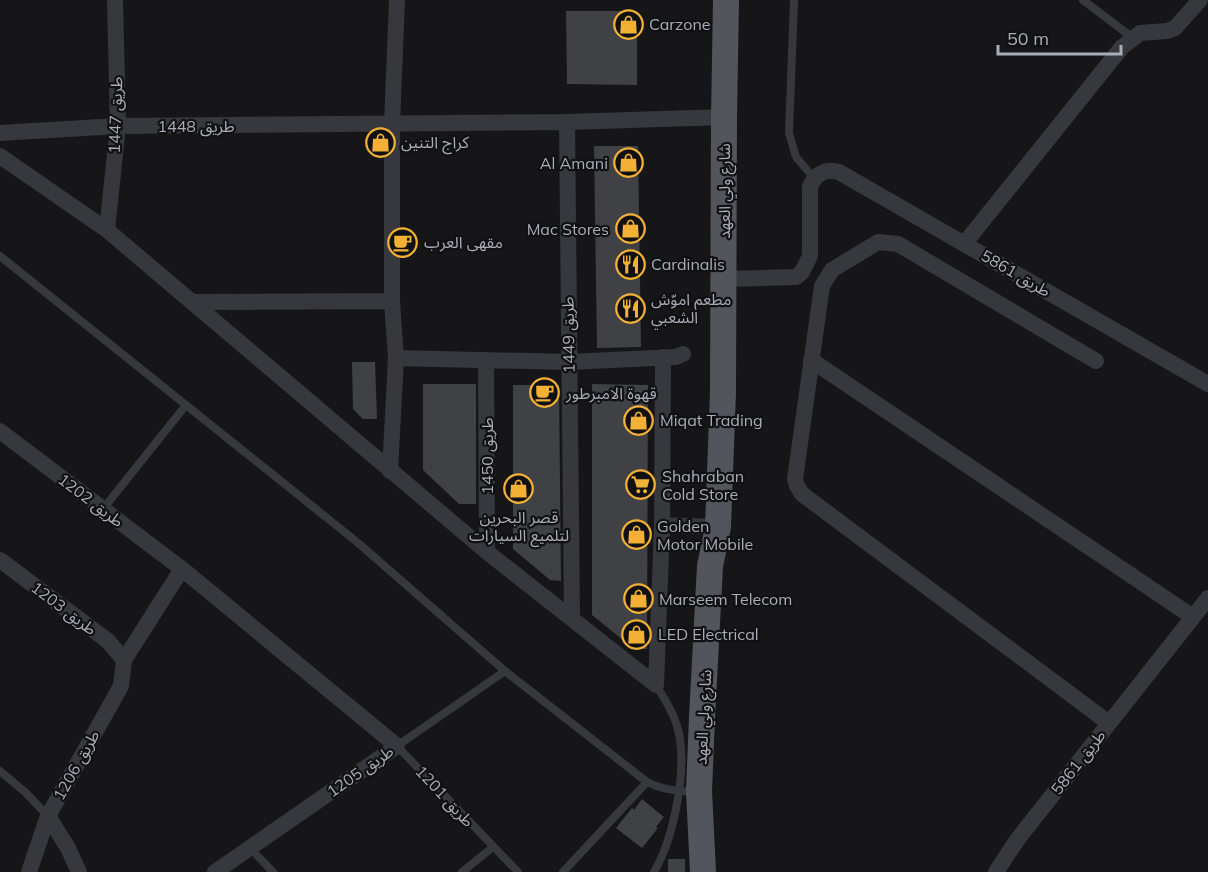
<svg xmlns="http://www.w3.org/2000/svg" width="1208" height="872" viewBox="0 0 1208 872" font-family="Mulish,'Noto Sans Arabic',sans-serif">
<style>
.building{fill:#404145}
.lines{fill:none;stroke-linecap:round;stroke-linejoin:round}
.lane{stroke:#37383d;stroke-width:8}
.street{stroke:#37383d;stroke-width:16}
.primary{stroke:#53555c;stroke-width:26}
.labels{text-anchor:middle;stroke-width:4.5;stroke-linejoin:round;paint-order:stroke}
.poi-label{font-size:16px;fill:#a8adb8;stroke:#111113;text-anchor:start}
.street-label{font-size:16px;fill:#a8adb8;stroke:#111113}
</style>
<rect width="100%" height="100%" fill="#161618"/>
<path class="building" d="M566,11H637V85L567,84Z
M594,146H638L641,347L597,348Z
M352,362H375L377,419H363L353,409Z
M423,384H476V504H459L423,470Z
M592,384L648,385L647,649H634L592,615Z
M513,385H559L561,581L550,580L513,549Z
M642,799L664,817L656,827L658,828L642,848L616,828L632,808L634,810Z
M668,859H685V872H668Z"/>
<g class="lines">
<path class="lane" d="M794,0L789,133L796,157L814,178
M1083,0L1133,38
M0,256L357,542L505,671L647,782C663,790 678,792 696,791
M103,509L186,405
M505,671L397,746L518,872
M0,771L25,792L48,816
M250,848L273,872
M462,872L493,847
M563,872L647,782
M654,872C674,838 689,765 677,726C673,711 664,698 656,685"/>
<path class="street" d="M567,122L572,619
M0,133L118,126L567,122L724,117
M0,156L107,230L487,552L656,685
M107,230L118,126L115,0
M964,244L1122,47L1140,33L1167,31L1175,28L1200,0
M725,279L796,277L802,272L810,256V186C817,173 825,168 839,172L1208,384
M194,302L392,301
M396,358L568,362L676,357L683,354
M486,360L487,552
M811,360L1193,617
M1096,361L898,244L878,242L832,270L822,286L795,479L797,486L802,494L1109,723
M0,431L182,569L397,746L215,872
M390,471L396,358L392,301V124L397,0
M662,525L718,527
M0,560L108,641L124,660
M656,685L662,525L663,357
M48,816L68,848L79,872
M29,872L48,816L121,686L124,660L182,569
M996,872L1017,840L1208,598"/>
<path class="primary" d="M703,872L699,791L702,718L710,566L718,527L723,392L724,117L726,0"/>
</g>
<defs>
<symbol id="shop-ring" viewBox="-11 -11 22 22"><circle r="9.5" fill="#111113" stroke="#f2b134" stroke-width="1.5"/><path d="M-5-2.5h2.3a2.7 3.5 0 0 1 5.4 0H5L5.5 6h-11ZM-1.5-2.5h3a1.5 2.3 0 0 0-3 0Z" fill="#f2b134"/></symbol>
<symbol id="cafe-ring" viewBox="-11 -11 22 22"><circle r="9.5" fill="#111113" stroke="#f2b134" stroke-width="1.5"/><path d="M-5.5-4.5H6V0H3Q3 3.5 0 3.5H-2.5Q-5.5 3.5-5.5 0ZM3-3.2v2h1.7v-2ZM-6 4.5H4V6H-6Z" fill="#f2b134"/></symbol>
<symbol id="restaurant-ring" viewBox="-11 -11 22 22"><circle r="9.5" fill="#111113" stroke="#f2b134" stroke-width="1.5"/><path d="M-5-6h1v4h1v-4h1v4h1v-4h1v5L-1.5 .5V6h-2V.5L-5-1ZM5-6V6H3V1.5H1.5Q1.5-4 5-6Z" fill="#f2b134"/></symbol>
<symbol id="supermarket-ring" viewBox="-11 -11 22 22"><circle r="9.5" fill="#111113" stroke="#f2b134" stroke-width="1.5"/><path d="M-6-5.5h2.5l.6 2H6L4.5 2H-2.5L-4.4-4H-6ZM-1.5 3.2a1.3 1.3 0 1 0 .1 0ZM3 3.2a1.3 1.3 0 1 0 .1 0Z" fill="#f2b134"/></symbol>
</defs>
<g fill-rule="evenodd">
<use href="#shop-ring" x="612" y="8" width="33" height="33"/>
<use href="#shop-ring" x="364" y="126" width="33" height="33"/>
<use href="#shop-ring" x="612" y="146" width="33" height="33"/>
<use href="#shop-ring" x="614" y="212" width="33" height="33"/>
<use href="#cafe-ring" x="386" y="226" width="33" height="33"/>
<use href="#restaurant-ring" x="614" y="248" width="33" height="33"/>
<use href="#restaurant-ring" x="614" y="292" width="33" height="33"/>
<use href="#cafe-ring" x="528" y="376" width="33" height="33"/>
<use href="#shop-ring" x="622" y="404" width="33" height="33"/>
<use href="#supermarket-ring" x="624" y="468" width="33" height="33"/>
<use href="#shop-ring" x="502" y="472" width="33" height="33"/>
<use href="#shop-ring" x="620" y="518" width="33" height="33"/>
<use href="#shop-ring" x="622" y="582" width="33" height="33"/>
<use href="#shop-ring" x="620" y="618" width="33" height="33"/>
</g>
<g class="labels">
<g class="poi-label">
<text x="649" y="30">Carzone</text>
<text x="401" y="148">كراج التنين</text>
<text x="608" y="169" text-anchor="end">Al Amani</text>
<text x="609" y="235" text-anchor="end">Mac Stores</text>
<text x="424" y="248">مقهى العرب</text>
<text x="651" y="270">Cardinalis</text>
<text x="651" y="305">مطعم اموّش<tspan x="651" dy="18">الشعبي</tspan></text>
<text x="566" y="399">قهوة الامبرطور</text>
<text x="660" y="426">Miqat Trading</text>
<text x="662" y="482">Shahraban<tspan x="662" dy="18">Cold Store</tspan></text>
<text x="519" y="523" text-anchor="middle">قصر البحرين<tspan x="519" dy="18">لتلميع السيارات</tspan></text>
<text x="657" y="532">Golden<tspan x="657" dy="18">Motor Mobile</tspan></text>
<text x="659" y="605">Marseem Telecom</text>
<text x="658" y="640">LED Electrical</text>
</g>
<g class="street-label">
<text transform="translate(115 115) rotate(-88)" y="6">طريق 1447</text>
<text x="196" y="132">طريق 1448</text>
<text transform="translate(724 191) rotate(-90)" y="6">شارع ولي العهد</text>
<text transform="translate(1016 273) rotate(30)" y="6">طريق 5861</text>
<text transform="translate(568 335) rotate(-91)" y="6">طريق 1449</text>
<text transform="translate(487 456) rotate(-90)" y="6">طريق 1450</text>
<text transform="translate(91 500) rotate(37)" y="6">طريق 1202</text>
<text transform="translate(64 608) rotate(37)" y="6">طريق 1203</text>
<text transform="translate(703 717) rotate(-87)" y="6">شارع ولي العهد</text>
<text transform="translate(1078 762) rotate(-52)" y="6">طريق 5861</text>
<text transform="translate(76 765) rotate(-61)" y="6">طريق 1206</text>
<text transform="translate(360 771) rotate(-35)" y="6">طريق 1205</text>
<text transform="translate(445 796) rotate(47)" y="6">طريق 1201</text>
</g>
</g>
<path d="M998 45v9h123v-9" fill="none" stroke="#a8adb8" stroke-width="3"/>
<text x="1007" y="45" font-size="18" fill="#a8adb8" stroke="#111113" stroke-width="4.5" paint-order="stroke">50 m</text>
</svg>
